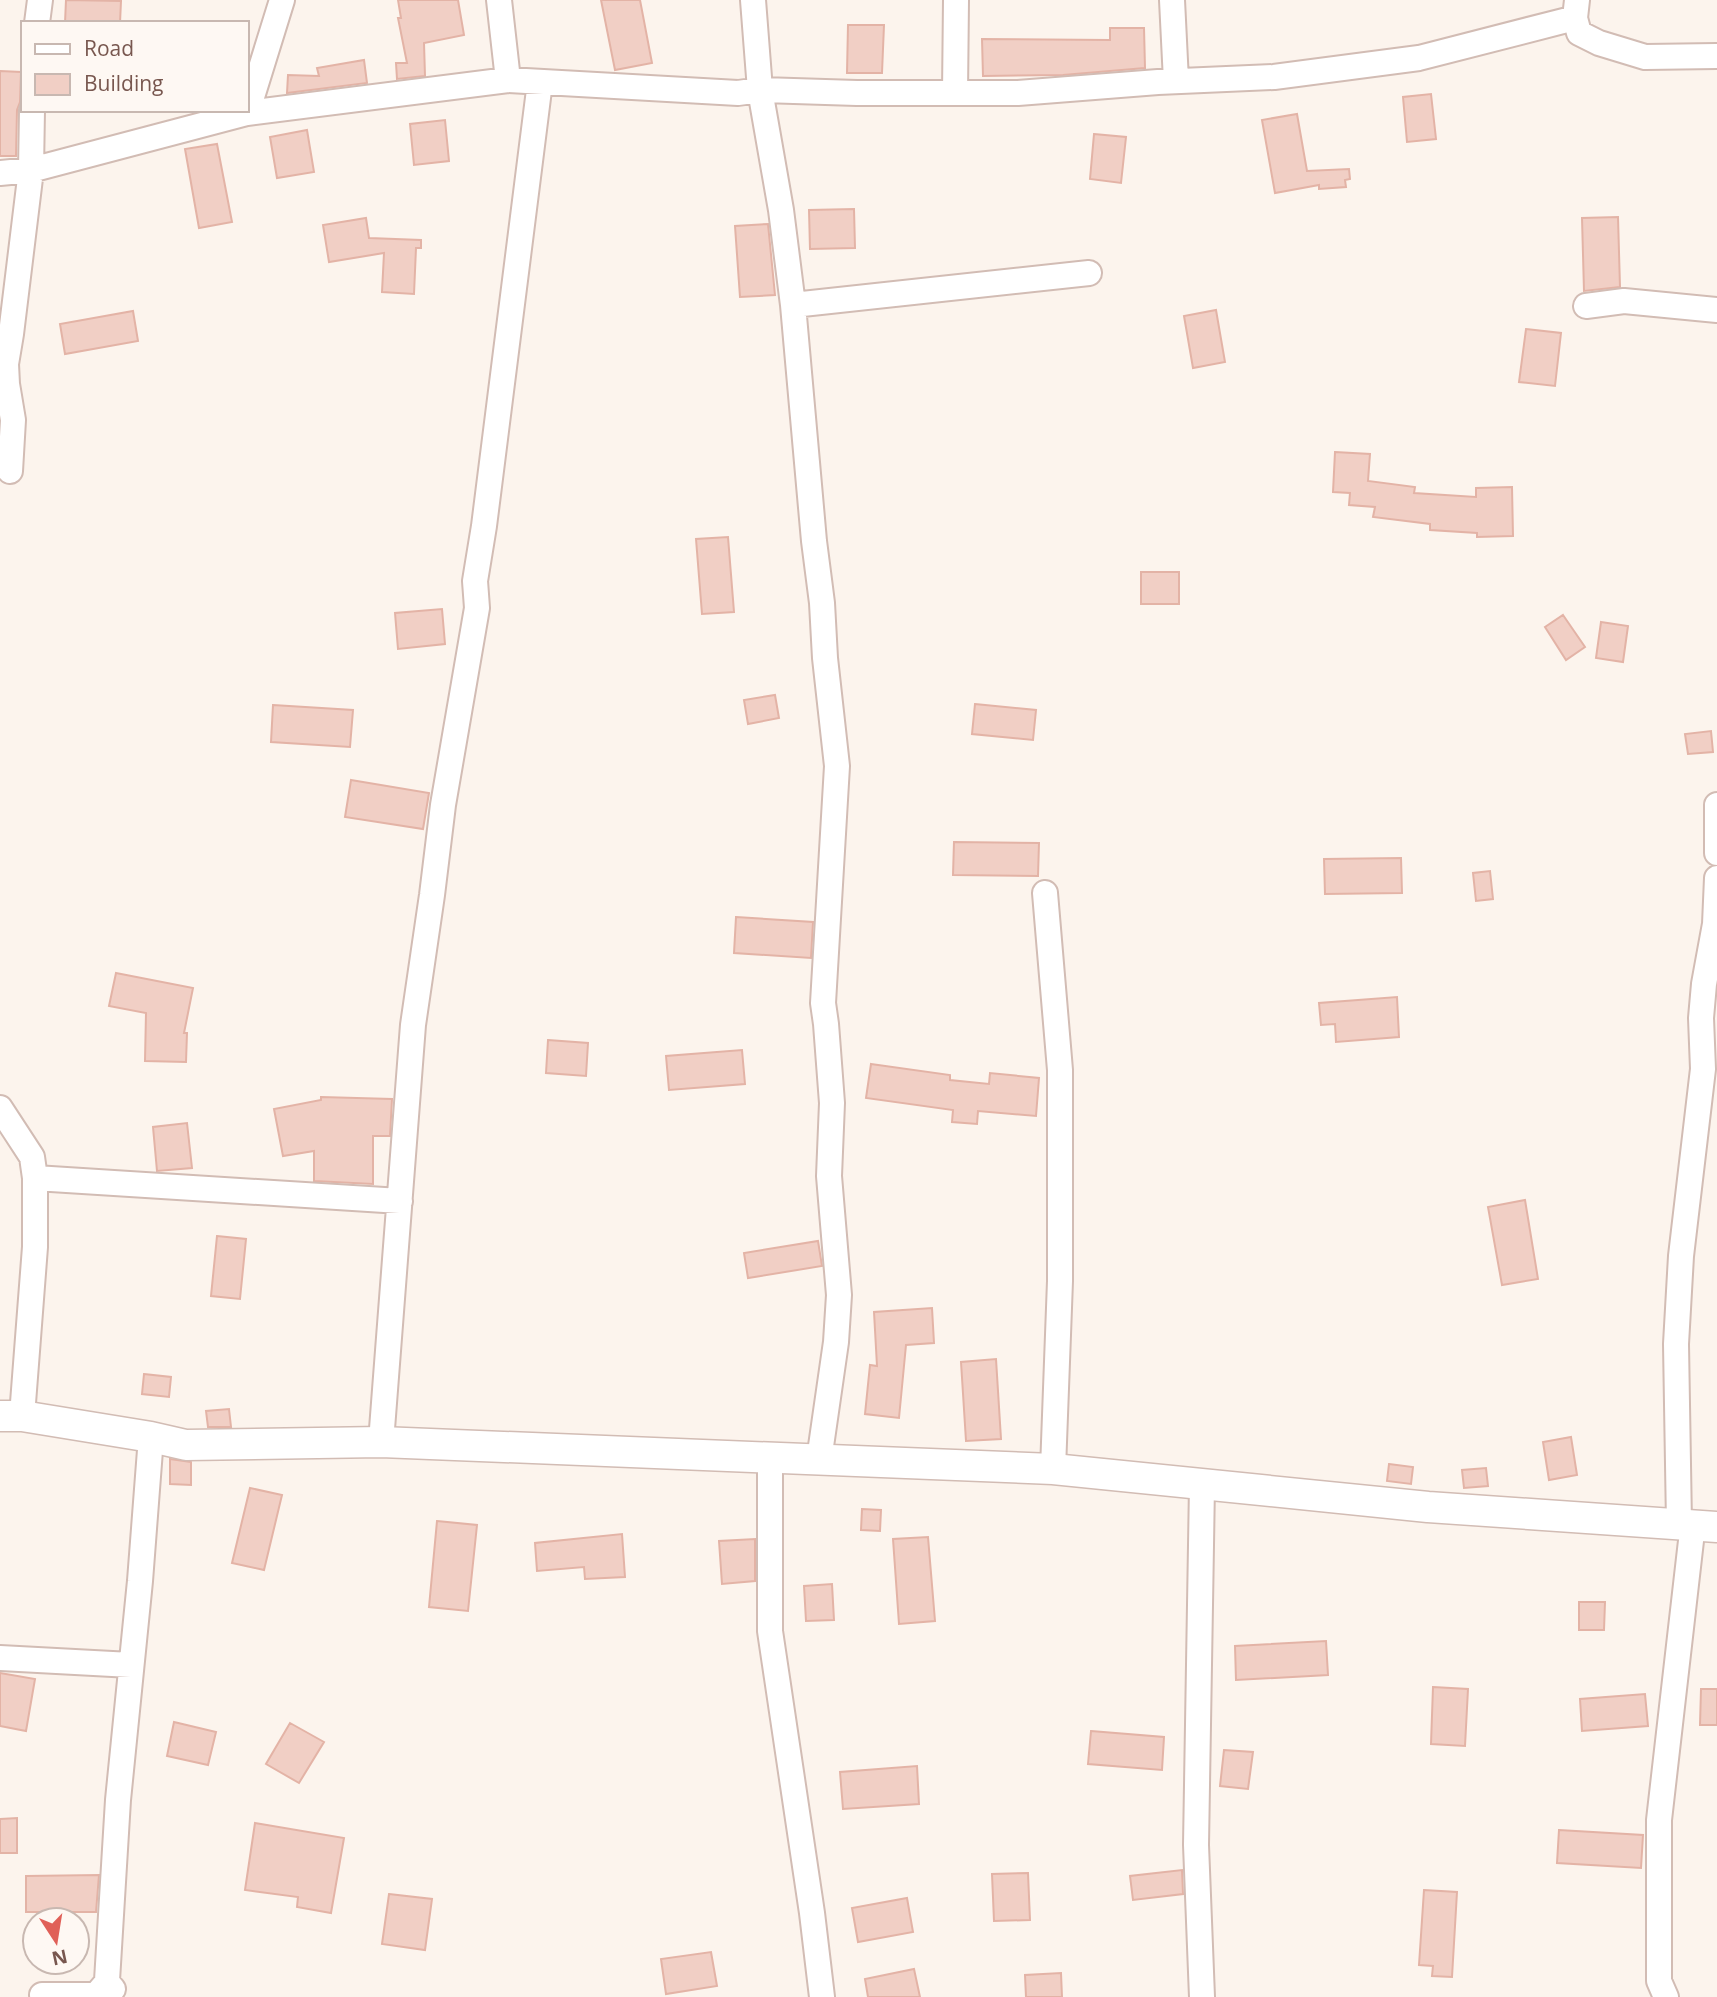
<svg xmlns="http://www.w3.org/2000/svg" width="1717" height="1997" viewBox="0 0 1717 1997" font-family="'Open Sans',sans-serif">
<style>
.building{fill:#f1cfc5;stroke:#e3b3a6;stroke-width:2}
.lines{fill:none;stroke-linecap:round;stroke-linejoin:round}
.minor-casing{stroke:#d2bcb4;stroke-width:28}
.tertiary-casing{stroke:#d2bcb4;stroke-width:33}
.minor{stroke:#fff;stroke-width:24}
.tertiary{stroke:#fff;stroke-width:30}
</style>
<rect width="100%" height="100%" fill="#fcf4ed"/>
<path class="building" d="M66,0L121,1L120,23H65Z
M398,0H458L464,35L424,43L425,76L397,79L396,63H407L398,18H401Z
M601,0H640L652,63L615,70Z
M848,25H884L882,73H847Z
M1110,28H1144L1145,68L1063,75L983,76L982,39L1110,40Z
M364,60L367,83L287,93L288,75L319,76L317,68Z
M0,71L21,72L20,102L17,110L16,156H0Z
M1431,94L1436,139L1407,142L1403,97Z
M1297,114L1307,171L1349,169L1350,179L1345,180L1346,187L1319,189V185L1275,193L1262,120Z
M445,120L449,161L414,165L410,124Z
M307,130L314,172L277,178L270,137Z
M1094,134L1126,137L1121,183L1090,179Z
M217,144L232,222L199,228L185,149Z
M854,209L855,248L810,249L809,210Z
M1618,217L1620,287L1584,291L1582,218Z
M366,218L369,238L421,240V248H416L414,294L382,292L384,253L329,262L323,225Z
M768,224L775,295L740,297L735,226Z
M1216,310L1225,362L1193,368L1184,316Z
M133,311L138,341L65,354L60,324Z
M1526,329L1561,333L1555,386L1519,382Z
M1335,452L1370,454L1368,481L1415,487L1414,493L1476,497V488L1512,487L1513,536L1477,537V533L1430,530V524L1373,517L1375,507L1349,505L1350,493L1333,492Z
M728,537L734,612L702,614L696,539Z
M1141,572H1179V604H1141Z
M442,609L445,644L398,649L395,613Z
M1563,615L1585,647L1566,660L1545,627Z
M1601,622L1628,626L1623,662L1596,658Z
M775,695L779,718L748,724L744,700Z
M975,704L1036,710L1033,740L972,734Z
M273,705L353,710L350,747L271,742Z
M1711,731L1713,752L1688,754L1685,734Z
M351,780L429,793L423,829L345,817Z
M954,842L1039,843L1038,876L953,875Z
M1401,858L1402,893L1325,894L1324,859Z
M1490,871L1493,899L1476,901L1473,873Z
M736,917L813,922L811,958L734,953Z
M116,973L193,988L184,1033H187L186,1062L145,1061L146,1013L109,1006Z
M1397,997L1399,1037L1336,1042L1335,1024L1321,1025L1319,1003Z
M548,1040L588,1043L586,1076L546,1073Z
M742,1050L745,1084L669,1090L666,1056Z
M871,1064L950,1075V1080L989,1084L990,1073L1039,1078L1036,1116L978,1111L977,1124L952,1122L953,1110L866,1098Z
M321,1097L392,1099L390,1136H373V1184L314,1181V1151L283,1156L274,1109L321,1100Z
M187,1123L192,1168L157,1171L153,1127Z
M1525,1200L1538,1279L1502,1285L1488,1207Z
M217,1236L246,1239L240,1299L211,1296Z
M818,1241L822,1266L748,1278L744,1253Z
M932,1308L934,1343L906,1345L899,1418L865,1414L870,1365L877,1366L874,1312Z
M996,1359L1001,1439L966,1441L961,1362Z
M144,1374L171,1377L169,1397L142,1394Z
M229,1409L231,1427H208L206,1411Z
M1571,1437L1577,1475L1549,1480L1543,1442Z
M170,1459L191,1462V1485L170,1484Z
M1389,1464L1413,1467L1411,1484L1387,1481Z
M1486,1468L1488,1486L1464,1488L1462,1470Z
M250,1488L282,1495L264,1570L232,1563Z
M862,1509L881,1510L880,1531L861,1530Z
M437,1521L477,1525L468,1611L429,1607Z
M622,1534L625,1577L585,1579L584,1567L537,1571L535,1543Z
M928,1537L935,1621L899,1624L893,1539Z
M755,1539V1581L722,1584L719,1541Z
M832,1584L834,1620L806,1621L804,1586Z
M1579,1602H1605L1604,1630H1579Z
M1326,1641L1328,1675L1236,1680L1235,1646Z
M0,1673L35,1679L26,1731L0,1726Z
M1433,1687L1468,1689L1465,1746L1431,1744Z
M1701,1689H1717V1725H1700Z
M1645,1694L1648,1726L1582,1731L1580,1699Z
M174,1722L216,1732L208,1765L167,1756Z
M290,1723L324,1742L299,1783L266,1764Z
M1091,1731L1164,1737L1162,1770L1088,1764Z
M1224,1750L1253,1752L1248,1789L1220,1786Z
M917,1766L919,1804L843,1809L840,1772Z
M17,1818V1853H0V1819Z
M255,1823L344,1838L331,1913L297,1907L298,1897L245,1890Z
M1559,1830L1643,1835L1641,1868L1557,1863Z
M1182,1870L1183,1894L1133,1900L1130,1876Z
M1028,1873L1030,1920L994,1921L992,1874Z
M99,1875L96,1912H26V1876Z
M1424,1890L1457,1892L1452,1977L1432,1976L1433,1966L1419,1965Z
M389,1894L432,1899L425,1950L382,1944Z
M907,1898L913,1932L858,1942L852,1908Z
M711,1952L717,1986L666,1994L661,1959Z
M914,1969L920,1997H868L865,1979Z
M1061,1973L1062,1997H1026L1025,1975Z"/>
<g class="lines">
<defs>
<path id="minor" d="M499,0L508,80
M1172,0L1176,81
M1577,0L1575,18L1579,33L1599,43L1645,57L1717,56
M37,23L40,0
M955,93L956,0
M247,113L282,0
M0,173L31,170L247,113L508,80L738,93L760,90L753,0
M793,305L1089,273
M1586,306L1624,301L1717,310
M10,471L13,420L7,384L6,364L11,334L31,170L32,110
M1717,805V853
M1045,893L1060,1070V1281L1053,1469
M0,1108L32,1157L35,1178V1247L22,1416
M35,1178L400,1201
M381,1442L413,1025L432,895L443,805L477,608L475,581L484,526L540,82
M770,1457V1631L812,1913L822,1997
M819,1460L836,1342L839,1295L829,1176L832,1103L826,1024L823,1003L837,766L825,658L822,603L814,541L793,305L781,210L760,90L857,93H1018L1158,82L1274,77L1419,58L1575,18
M0,1658L131,1665
M42,1995H96L107,1982L113,1989
M106,1997L118,1800L140,1581L151,1437
M1202,1997L1196,1845L1202,1485
M1666,1997L1659,1981V1820L1692,1532L1679,1524L1676,1344L1681,1256L1703,1069L1701,1018L1704,984L1715,924L1717,878"/>
<path id="tertiary" d="M0,1416H22L151,1437L186,1445L381,1442L1053,1469L1428,1507L1717,1527"/>
</defs>
<use href="#minor" class="minor-casing"/>
<use href="#tertiary" class="tertiary-casing"/>
<use href="#minor" class="minor"/>
<use href="#tertiary" class="tertiary"/>
</g>
<rect x="21" y="21" width="228" height="91" fill="#fef8f3" stroke="#c8b8b1" stroke-width="2"/>
<rect x="35" y="44" width="35" height="10" fill="#ffffff" stroke="#c8b8b1" stroke-width="2"/>
<text x="84" y="56" font-size="21" fill="#78574f">Road</text>
<rect x="35" y="74" width="35" height="21" fill="#f1cfc5" stroke="#c8b8b1" stroke-width="2"/>
<text x="84" y="91" font-size="21" fill="#78574f">Building</text>
<g transform="translate(56 1941) rotate(168)"><circle r="33" fill="#fef8f3" stroke="#c8b8b1" stroke-width="2"/>
<path d="M0-5L12 26L0 18L-12 26Z" fill="#e06058"/>
<text y="-10" font-size="19" font-weight="bold" text-anchor="middle" fill="#78574f">N</text>
</g>
</svg>
